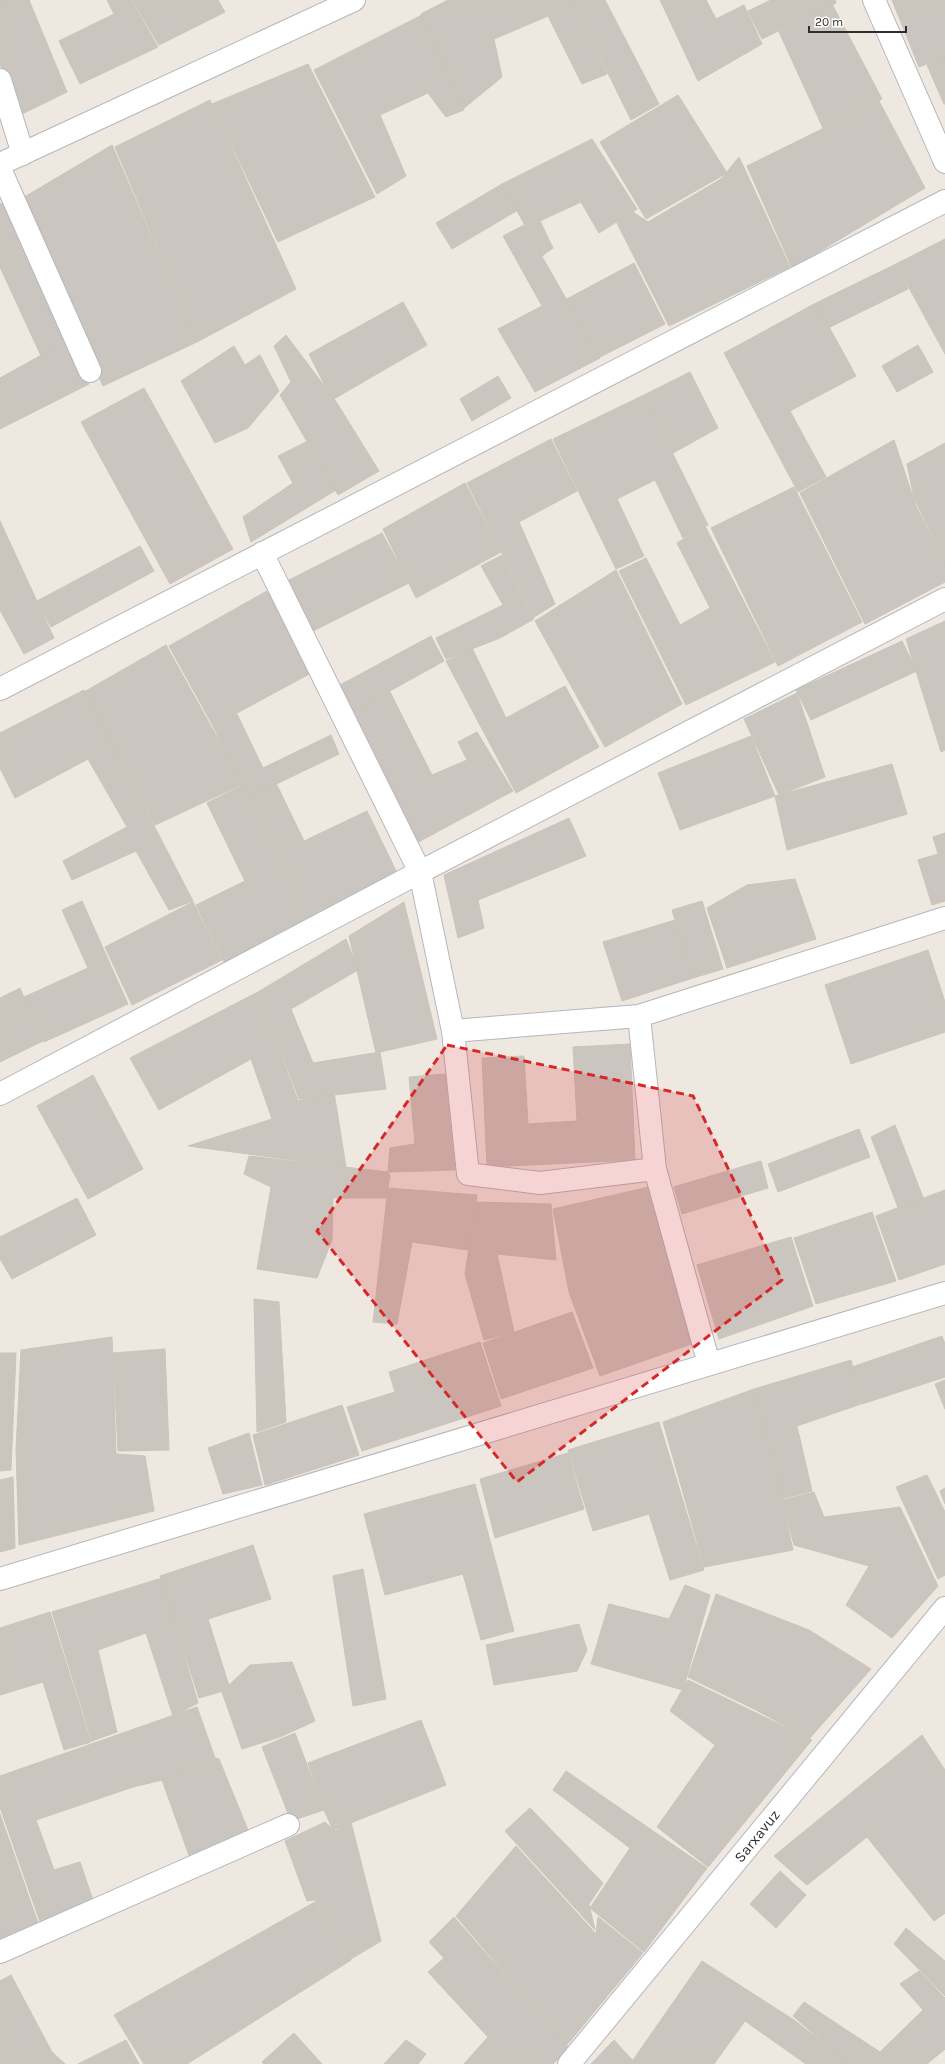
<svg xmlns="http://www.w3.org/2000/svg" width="945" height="2064" viewBox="0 0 945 2064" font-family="Karla,sans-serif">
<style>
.building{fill:#cac6bf;stroke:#cac4ba}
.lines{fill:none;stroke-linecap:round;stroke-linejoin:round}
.minor-casing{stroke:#b4b7c0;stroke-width:24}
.minor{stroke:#fff;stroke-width:22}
.marked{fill:#d62828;fill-opacity:0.2;stroke:#d62828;stroke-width:3;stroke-dasharray:8 5;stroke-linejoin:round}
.labels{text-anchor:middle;stroke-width:3;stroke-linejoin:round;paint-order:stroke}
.street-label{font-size:15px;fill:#2e2e2e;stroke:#fff}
</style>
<rect width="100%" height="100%" fill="#eee8e1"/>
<path class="building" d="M0,0H29L67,92L20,115L0,64Z
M107,0H131L158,47L80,84L59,41L114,14Z
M132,0H218L225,12L159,45Z
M448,0H572L607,74L582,84L548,16L494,39L502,77L463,109L421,14Z
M572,0H605L659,104L631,120Z
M660,0H706L716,19L744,5L762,44L698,81Z
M771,0H835L836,3L762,39L748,11Z
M892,0H945V57L919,67Z
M832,4L882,99L823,128L779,32Z
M422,15L464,110L446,117L428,93L380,115L406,176L377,194L314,70Z
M945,57V104H944L927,65Z
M308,64L375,197L278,242L212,104Z
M678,95L727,173L646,219L600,142Z
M210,100L296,289L197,342L115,147Z
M879,101L925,188L792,268L747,166Z
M592,139L637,209L599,233L581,202L540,221L553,248L542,256L502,184Z
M112,145L197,342L103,386L21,199Z
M739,157L790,267L669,326L616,221L633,212L648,222L721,179Z
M502,184L518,210L452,249L436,223Z
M7,201L65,342L41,356L0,267V204Z
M524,225L600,358L535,392L498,329L542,306L503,236Z
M945,239V354L896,264Z
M634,263L665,324L600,357L565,300Z
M896,264L908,289L828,328L816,303Z
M403,302L427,345L332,400L309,354Z
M816,303L856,376L790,411L826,477L798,492L724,353Z
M286,335L337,403L379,471L338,495L280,395L291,382L274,346Z
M65,342L89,384L0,429V378Z
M918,345L933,372L897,392L882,366Z
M234,346L245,365L260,355L279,391L248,428L215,443L181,381Z
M690,372L718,428L673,453L644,395Z
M498,376L511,398L472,421L460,399Z
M144,388L233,549L170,584L81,422Z
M644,395L708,525L683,538L655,480L617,499L644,556L616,569L553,439Z
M551,439L577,491L519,522L555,604L534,617L467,483Z
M894,440L916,506L945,564V582L865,624L800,493Z
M306,442L336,490L251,542L243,517L293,483L278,456Z
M945,443V563L914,498L907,464Z
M465,483L501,552L416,598L383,529Z
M794,487L862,622L778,666L711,528Z
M0,521L54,638L24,654L0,610Z
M705,526L775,662L686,705L619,571L646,558L680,625L710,608L677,543Z
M382,533L409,583L311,632L289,580Z
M140,546L154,571L51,627L37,601Z
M502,555L534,619L500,638L446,659L436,638L503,605L481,566Z
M616,570L682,704L605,747L535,621Z
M267,591L313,672L213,726L169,646Z
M945,621V750L941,752L906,639Z
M431,636L444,661L354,711L340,685Z
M902,641L917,671L811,720L796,690Z
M166,645L243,784L155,825L84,692Z
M472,648L506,718L565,686L599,747L516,793L446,661Z
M84,690L193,901L169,910L136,851L72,880L63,861L127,827L88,759L15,798L0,768V733Z
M390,692L432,775L467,760L458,742L477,732L513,791L413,845L349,713Z
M797,693L825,777L779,795L744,719Z
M237,714L263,768L331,735L339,754L247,798L213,726Z
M751,736L775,796L680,830L658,773Z
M892,764L907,814L787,850L775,796Z
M276,783L304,841L367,811L398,875L309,918L249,796Z
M243,785L309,920L224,962L196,905L245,881L207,803Z
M569,818L586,856L478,900L484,928L458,938L444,875Z
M945,833V901L932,905L918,860L938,854L933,837Z
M795,879L816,939L727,968L707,908L747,885Z
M82,901L128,1004L44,1042L24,997L88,968L62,910Z
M702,901L723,969L693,978L672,910Z
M193,902L222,960L132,1005L105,947Z
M404,902L437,1039L376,1053L349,936Z
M675,920L693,978L622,1001L603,942Z
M346,939L358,970L291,1009L313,1063L380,1052L386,1089L299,1099L258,992Z
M928,950L945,1002V1032L851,1064L825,985Z
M20,988L43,1041L0,1062V998Z
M258,992L298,1101L334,1092L346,1167L188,1146L272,1119L251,1059L159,1110L130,1058Z
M630,1044L635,1160L487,1167L482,1058L524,1056L528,1124L577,1121L573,1047Z
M445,1074L455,1170L388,1172L390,1148L415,1144L409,1077Z
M93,1075L143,1169L88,1199L37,1106Z
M895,1125L924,1200L899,1210L871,1137Z
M859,1129L870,1157L778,1192L768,1164Z
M249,1156L388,1172L390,1176L386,1198H333L332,1240L317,1278L257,1269L271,1187L244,1174Z
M761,1161L768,1188L682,1214L674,1187Z
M649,1187L700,1341L600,1376L569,1292L553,1209Z
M388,1188L477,1195L468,1250L412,1242L397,1324L373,1322Z
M945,1190V1264L899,1280L876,1216Z
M77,1198L96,1235L12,1279L0,1259V1237Z
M476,1202L551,1204L556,1260L497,1254L514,1332L484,1340L465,1274Z
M872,1212L896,1281L816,1304L794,1238Z
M791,1237L813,1306L719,1339L697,1265Z
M254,1299L279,1302L286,1422L257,1432Z
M572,1312L593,1368L501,1399L483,1343Z
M942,1336L945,1344V1377L862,1404L852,1367Z
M112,1337L116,1454L145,1456L154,1511L19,1545L16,1450L21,1350Z
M480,1342L501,1406L362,1451L347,1407L395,1392L389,1372Z
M165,1349L169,1450L118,1451L113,1353Z
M0,1353H16L11,1470L0,1471Z
M851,1360L861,1404L797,1426L812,1491L784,1498L754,1389Z
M945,1380V1409L935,1384Z
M754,1389L784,1498L782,1500L793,1550L704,1567L663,1422Z
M342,1405L359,1455L265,1485L253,1435Z
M659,1422L704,1570L670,1580L649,1514L593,1531L568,1450Z
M249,1433L262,1485L223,1494L208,1448Z
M568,1453L584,1509L495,1538L480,1479Z
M927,1475L945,1512V1575L938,1579L896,1487Z
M13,1477L15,1548L0,1552V1480Z
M475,1484L514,1631L481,1640L463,1574L385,1595L364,1514Z
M945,1488V1504L940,1491Z
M814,1492L824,1517L900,1507L938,1586L892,1638L846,1605L869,1566L794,1545L782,1500Z
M253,1545L271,1599L208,1619L230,1689L199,1698L160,1576Z
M363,1569L386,1699L353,1706L333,1576Z
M162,1578L198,1703L173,1716L146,1633L98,1650L117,1732L92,1741L52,1612Z
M685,1585L710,1595L683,1690L591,1664L609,1604L669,1619Z
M716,1594L809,1630L871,1669L809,1739L756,1710L688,1677Z
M50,1612L91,1742L64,1750L43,1682L0,1695V1628Z
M579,1624L587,1650L577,1671L494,1685L486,1645Z
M292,1662L315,1721L280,1737L242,1749L222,1692L250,1665Z
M688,1680L812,1740L708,1867L657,1827L715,1745L670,1711Z
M197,1707L215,1758L219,1759L162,1780L133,1787L36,1820L54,1870L80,1862L94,1903L40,1922L0,1807V1776Z
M421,1720L446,1785L333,1830L324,1810L308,1763Z
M295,1733L324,1810L291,1821L262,1747Z
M922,1735L945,1770V1913L934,1921L867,1837L807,1885L774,1856Z
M219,1759L250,1835L191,1861L162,1780Z
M566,1771L707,1868L644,1952L590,1908L630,1848L553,1790Z
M530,1808L603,1883L589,1904L595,1930L505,1831Z
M0,1814L39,1926L0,1940Z
M325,1822L335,1831L351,1822L381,1941L351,1959L315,1900L307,1901L285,1841Z
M516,1846L596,1934L598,1917L643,1953L566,2046L456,1916Z
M780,1871L806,1895L776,1928L750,1904Z
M315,1902L351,1960L187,2064H144L114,2015Z
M454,1917L569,2048L553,2064H464L488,2037L428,1972L444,1958L429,1942Z
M906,1928L945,1961V1996L894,1944Z
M702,1961L794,2020L851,2064H806L745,2021L714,2064H637L633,2060Z
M919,1971L945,1998V2049L927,2064H849L793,2016L804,2002L880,2052L923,2010L900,1984Z
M11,1975L52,2052L65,2064H0V1981Z
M294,2033L322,2064H264L262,2062Z
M126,2040L139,2064H78Z
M406,2040L426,2054L418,2064H384Z
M614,2040L636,2064H591Z"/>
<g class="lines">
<defs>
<path id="minor" d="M874,0L945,162
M0,80L23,154
M0,164L354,0
M0,169L90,371
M945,599L420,872L453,1031L639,1016L945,918
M0,689L945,201
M639,1016L655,1169
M453,1031L468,1174L540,1183L655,1169L709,1364
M0,1094L420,872L262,553
M0,1579L945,1293
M0,1952L288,1825
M569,2064L945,1608"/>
</defs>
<use href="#minor" class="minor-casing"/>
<use href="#minor" class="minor"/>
</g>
<path class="marked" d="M447,1045L693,1096L782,1280L517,1482L317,1231Z"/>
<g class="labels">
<g class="street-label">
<text transform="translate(757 1836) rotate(-51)" y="5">Sarxavuz</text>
</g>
</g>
<path d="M809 26v6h97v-6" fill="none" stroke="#2e2e2e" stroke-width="2"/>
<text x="815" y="26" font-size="12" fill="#2e2e2e" stroke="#ffffff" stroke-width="3" paint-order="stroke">20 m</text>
</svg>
